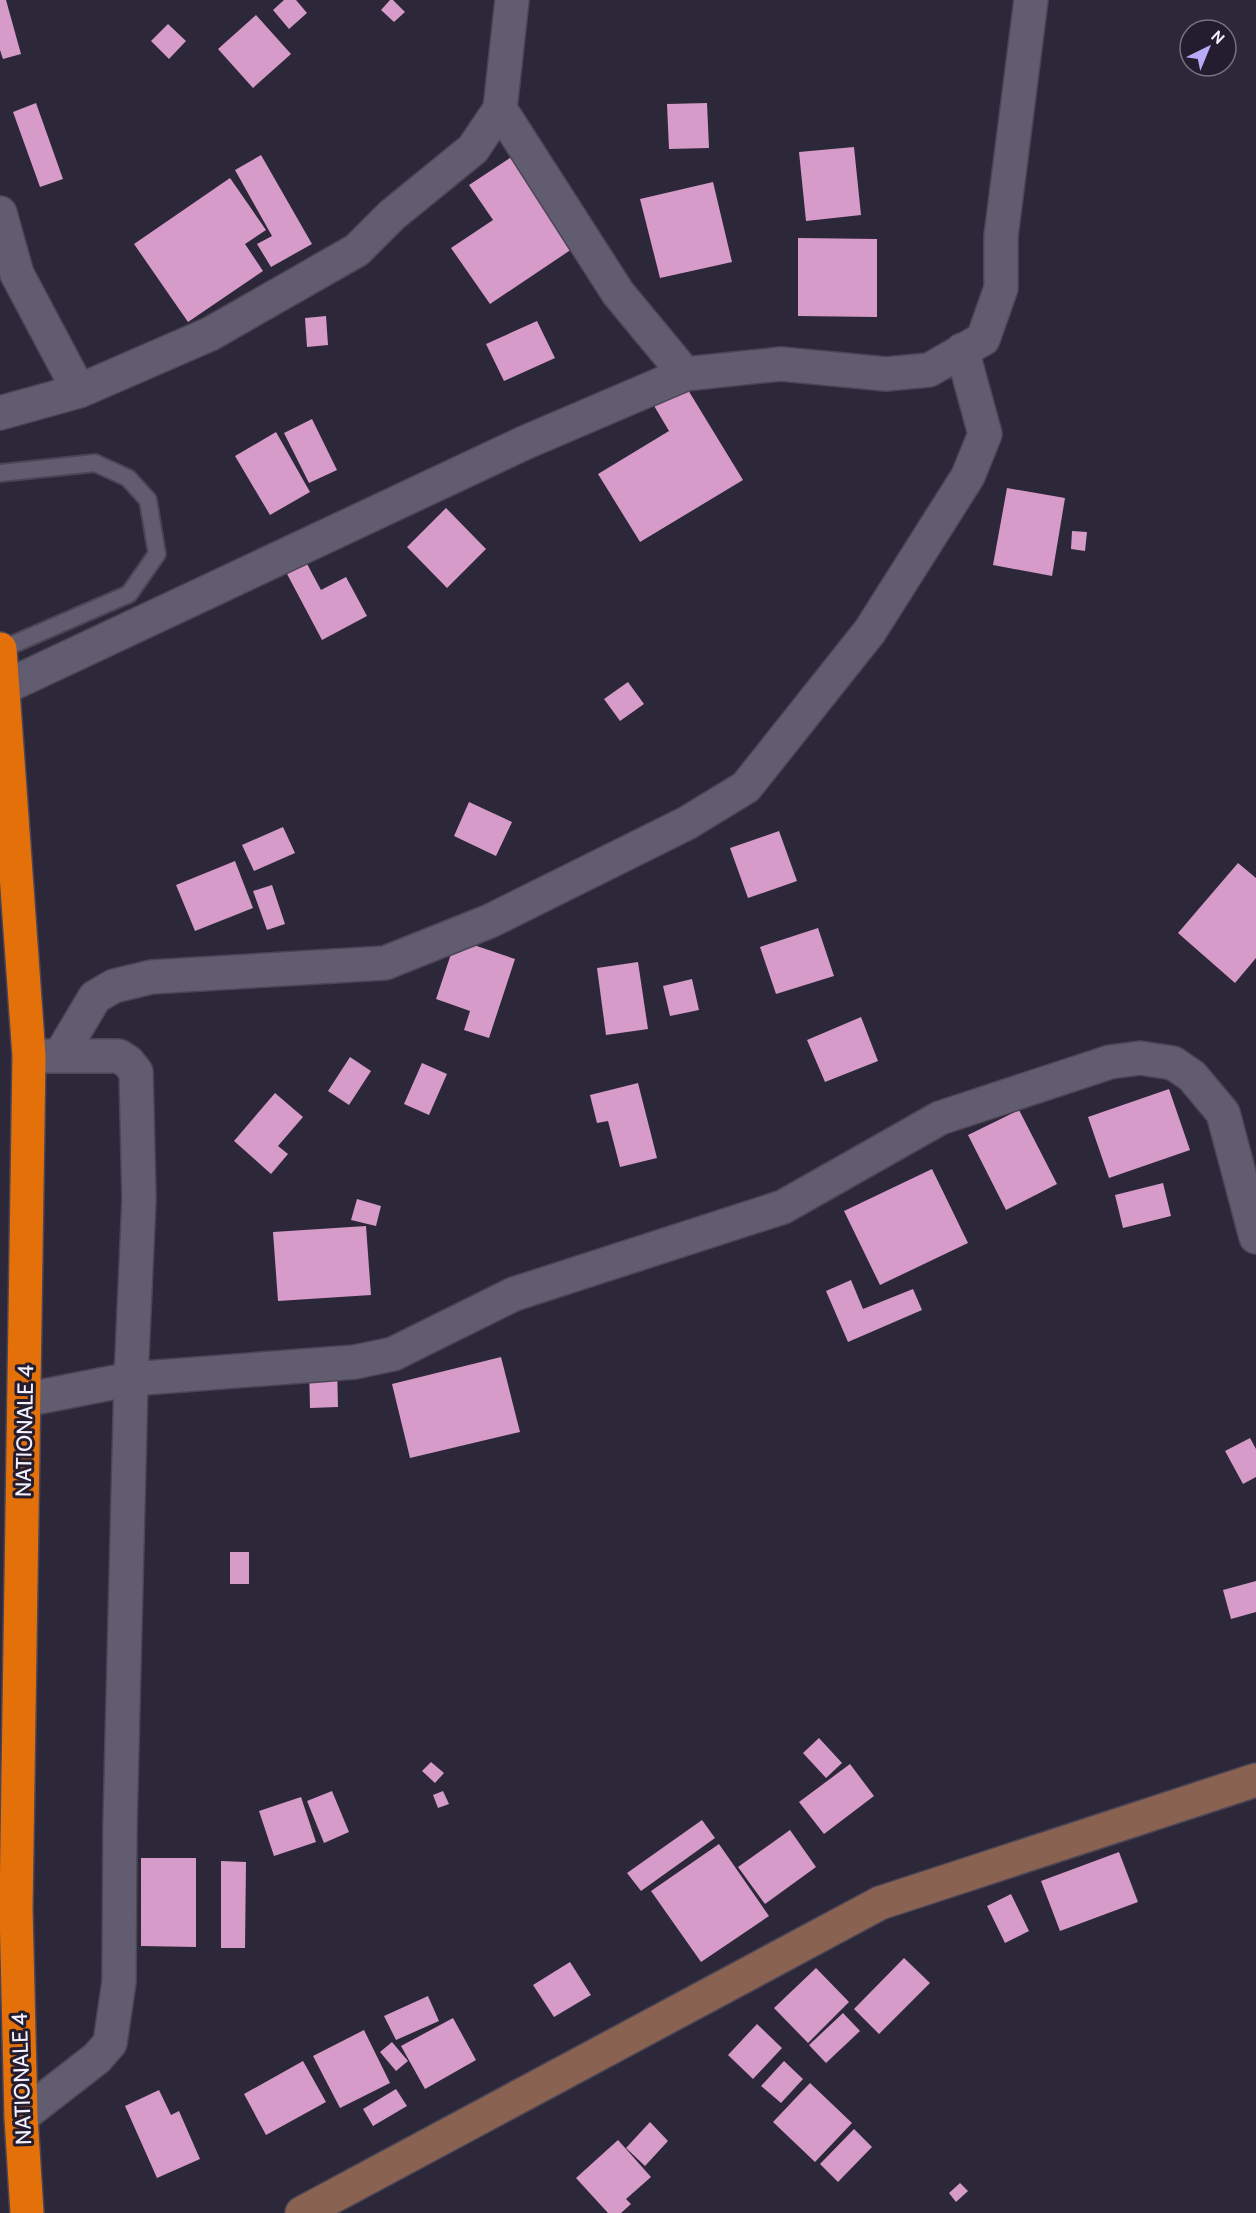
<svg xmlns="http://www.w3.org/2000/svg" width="1256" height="2213" viewBox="0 0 1256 2213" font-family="Cabin,sans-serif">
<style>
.building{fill:#d69bc9}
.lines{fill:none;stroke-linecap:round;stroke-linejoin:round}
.lane-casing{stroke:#4b4555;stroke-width:20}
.street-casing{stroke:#4b4555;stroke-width:36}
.secondary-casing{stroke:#4b4555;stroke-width:36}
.highway-casing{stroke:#4b4555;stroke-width:36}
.lane{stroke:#625c71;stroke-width:16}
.street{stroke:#625c71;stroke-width:33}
.secondary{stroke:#896252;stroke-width:33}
.highway{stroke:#e47009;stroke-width:33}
.labels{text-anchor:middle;stroke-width:6;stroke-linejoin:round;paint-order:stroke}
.street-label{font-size:22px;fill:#f4f1fd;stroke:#231d2f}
</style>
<rect width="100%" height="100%" fill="#2c2739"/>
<path class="building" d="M0,0H6L21,54L3,59L0,50Z
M284,0H296L307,13L289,29L273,10Z
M390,0H393L405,12L394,22L381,10Z
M256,15L291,54L253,88L218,49Z
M168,24L186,41L169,59L151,41Z
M36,103L63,179L40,187L13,112Z
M707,103L709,148L669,149L667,104Z
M854,147L861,215L806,221L799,152Z
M522,150L584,241L490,304L451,248L493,220L469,185Z
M261,155L312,244L271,267L257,244L272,236L235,170Z
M230,178L266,230L245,244L263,271L188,322L134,244Z
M713,182L732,262L660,278L640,199Z
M798,238L877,239V317L798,316Z
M326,316L328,345L307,347L305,318Z
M537,321L555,358L504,381L486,344Z
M685,385L743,480L640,542L598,474L669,431L653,404Z
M312,419L337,470L309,483L284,433Z
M276,432L310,492L270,515L235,456Z
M1007,488L1065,498L1052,576L993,565Z
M446,508L486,549L447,588L407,547Z
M1072,531L1087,532L1085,551L1071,549Z
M306,562L321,590L346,577L367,616L322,640L286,572Z
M628,682L644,704L620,721L604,699Z
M469,802L512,822L496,856L454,836Z
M283,827L295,853L254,871L242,845Z
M779,831L797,881L748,898L730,848Z
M235,861L253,908L195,931L176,885Z
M1238,863L1256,878V958L1235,983L1178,933Z
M272,885L285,924L267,930L253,891Z
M818,928L834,976L776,994L760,947Z
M456,939L515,959L489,1038L464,1030L470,1011L436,999Z
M638,962L648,1029L606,1035L597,968Z
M692,979L699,1010L670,1016L663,986Z
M861,1017L878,1061L825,1082L807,1040Z
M350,1057L371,1071L349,1105L328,1091Z
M422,1063L447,1074L429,1115L404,1104Z
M638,1083L657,1158L620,1167L608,1121L597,1123L590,1095Z
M1169,1089L1190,1150L1109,1178L1088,1117Z
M275,1093L303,1117L278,1146L288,1154L271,1174L234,1141Z
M1019,1110L1057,1184L1006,1210L968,1135Z
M932,1169L968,1243L880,1285L844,1211Z
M1163,1183L1171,1216L1123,1228L1115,1195Z
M357,1199L381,1206L376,1226L351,1220Z
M366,1226L371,1295L278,1301L273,1232Z
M851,1280L863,1309L913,1289L922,1310L848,1342L826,1291Z
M501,1357L520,1432L410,1458L392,1384Z
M337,1366L338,1407L310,1408L309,1367Z
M1250,1438L1256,1449V1477L1243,1484L1225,1451Z
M230,1552H249V1584H230Z
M1256,1581V1612L1231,1619L1223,1590Z
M819,1738L842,1763L826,1778L803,1753Z
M431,1762L444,1773L435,1783L422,1771Z
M850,1764L874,1796L824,1834L799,1802Z
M332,1791L349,1832L324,1843L307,1801Z
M443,1791L449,1804L438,1808L433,1795Z
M301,1797L316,1842L274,1856L259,1811Z
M702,1820L715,1838L641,1891L627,1873Z
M790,1830L816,1867L765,1904L738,1867Z
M719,1844L769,1916L701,1962L651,1891Z
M1119,1852L1138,1902L1060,1931L1041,1881Z
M141,1858H196V1947L141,1946Z
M221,1861L246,1862L245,1948H221Z
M1011,1894L1029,1931L1005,1943L987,1906Z
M904,1958L930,1983L879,2034L854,2009Z
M570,1962L591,1995L554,2017L533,1985Z
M816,1968L849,2002L808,2043L774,2008Z
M428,1996L439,2021L396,2040L384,2016Z
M843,2013L860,2031L826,2063L809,2045Z
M453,2018L476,2060L425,2089L401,2046Z
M757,2024L782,2048L753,2079L728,2055Z
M364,2030L390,2083L340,2108L313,2056Z
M392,2042L408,2061L396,2071L380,2052Z
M303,2061L326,2102L266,2135L244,2094Z
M784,2061L803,2079L781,2103L761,2086Z
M810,2083L852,2123L815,2162L773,2122Z
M396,2089L407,2106L373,2126L363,2109Z
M159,2090L171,2115L179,2111L200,2159L157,2178L125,2106Z
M650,2122L668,2141L645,2166L626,2148Z
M854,2129L872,2147L838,2182L820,2164Z
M618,2140L651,2177L626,2199L631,2204L621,2213H608L576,2178Z
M960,2183L968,2191L956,2202L949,2193Z"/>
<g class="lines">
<defs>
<path id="lane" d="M0,473L95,463L128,478L148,500L157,554L129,594L0,650"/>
<path id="street" d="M500,109L618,293L685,374
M0,213L17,274L79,391
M0,413L79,391L210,334L357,250L392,215L473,149L500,109L512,0
M3,688L524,443L685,374L781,364L886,374L929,370L983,339L1001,288V236L1031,0
M61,1054L95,997L114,986L151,977L385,963L490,921L687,823L746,787L870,631L968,476L985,434L962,350
M24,1400L131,1379L355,1362L393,1354L514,1294L783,1207L940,1118L1110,1062L1140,1058L1173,1063L1192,1076L1223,1113L1256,1237
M21,2117L97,2058L110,2043L119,1982L120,1824L131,1379L139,1199L136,1072L128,1062L119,1056H42"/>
<path id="secondary" d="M302,2213L880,1903L1256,1780"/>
<path id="highway" d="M0,649L29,1056L16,1909L21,2117L27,2213"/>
</defs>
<use href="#lane" class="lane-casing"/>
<use href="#street" class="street-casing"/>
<use href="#secondary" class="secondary-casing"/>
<use href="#highway" class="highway-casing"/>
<use href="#lane" class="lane"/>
<use href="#street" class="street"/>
<use href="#secondary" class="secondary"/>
<use href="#highway" class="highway"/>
</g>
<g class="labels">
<g class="street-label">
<text transform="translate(24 1431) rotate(-89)" y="8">NATIONALE 4</text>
<text transform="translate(21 2079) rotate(-92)" y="8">NATIONALE 4</text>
</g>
</g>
<g transform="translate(1208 48) rotate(43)"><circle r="28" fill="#231d2f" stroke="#777281" stroke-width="1.5"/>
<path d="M0-4.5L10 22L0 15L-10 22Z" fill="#b8abf7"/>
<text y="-9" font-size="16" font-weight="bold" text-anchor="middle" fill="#f4f1fd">N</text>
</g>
</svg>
